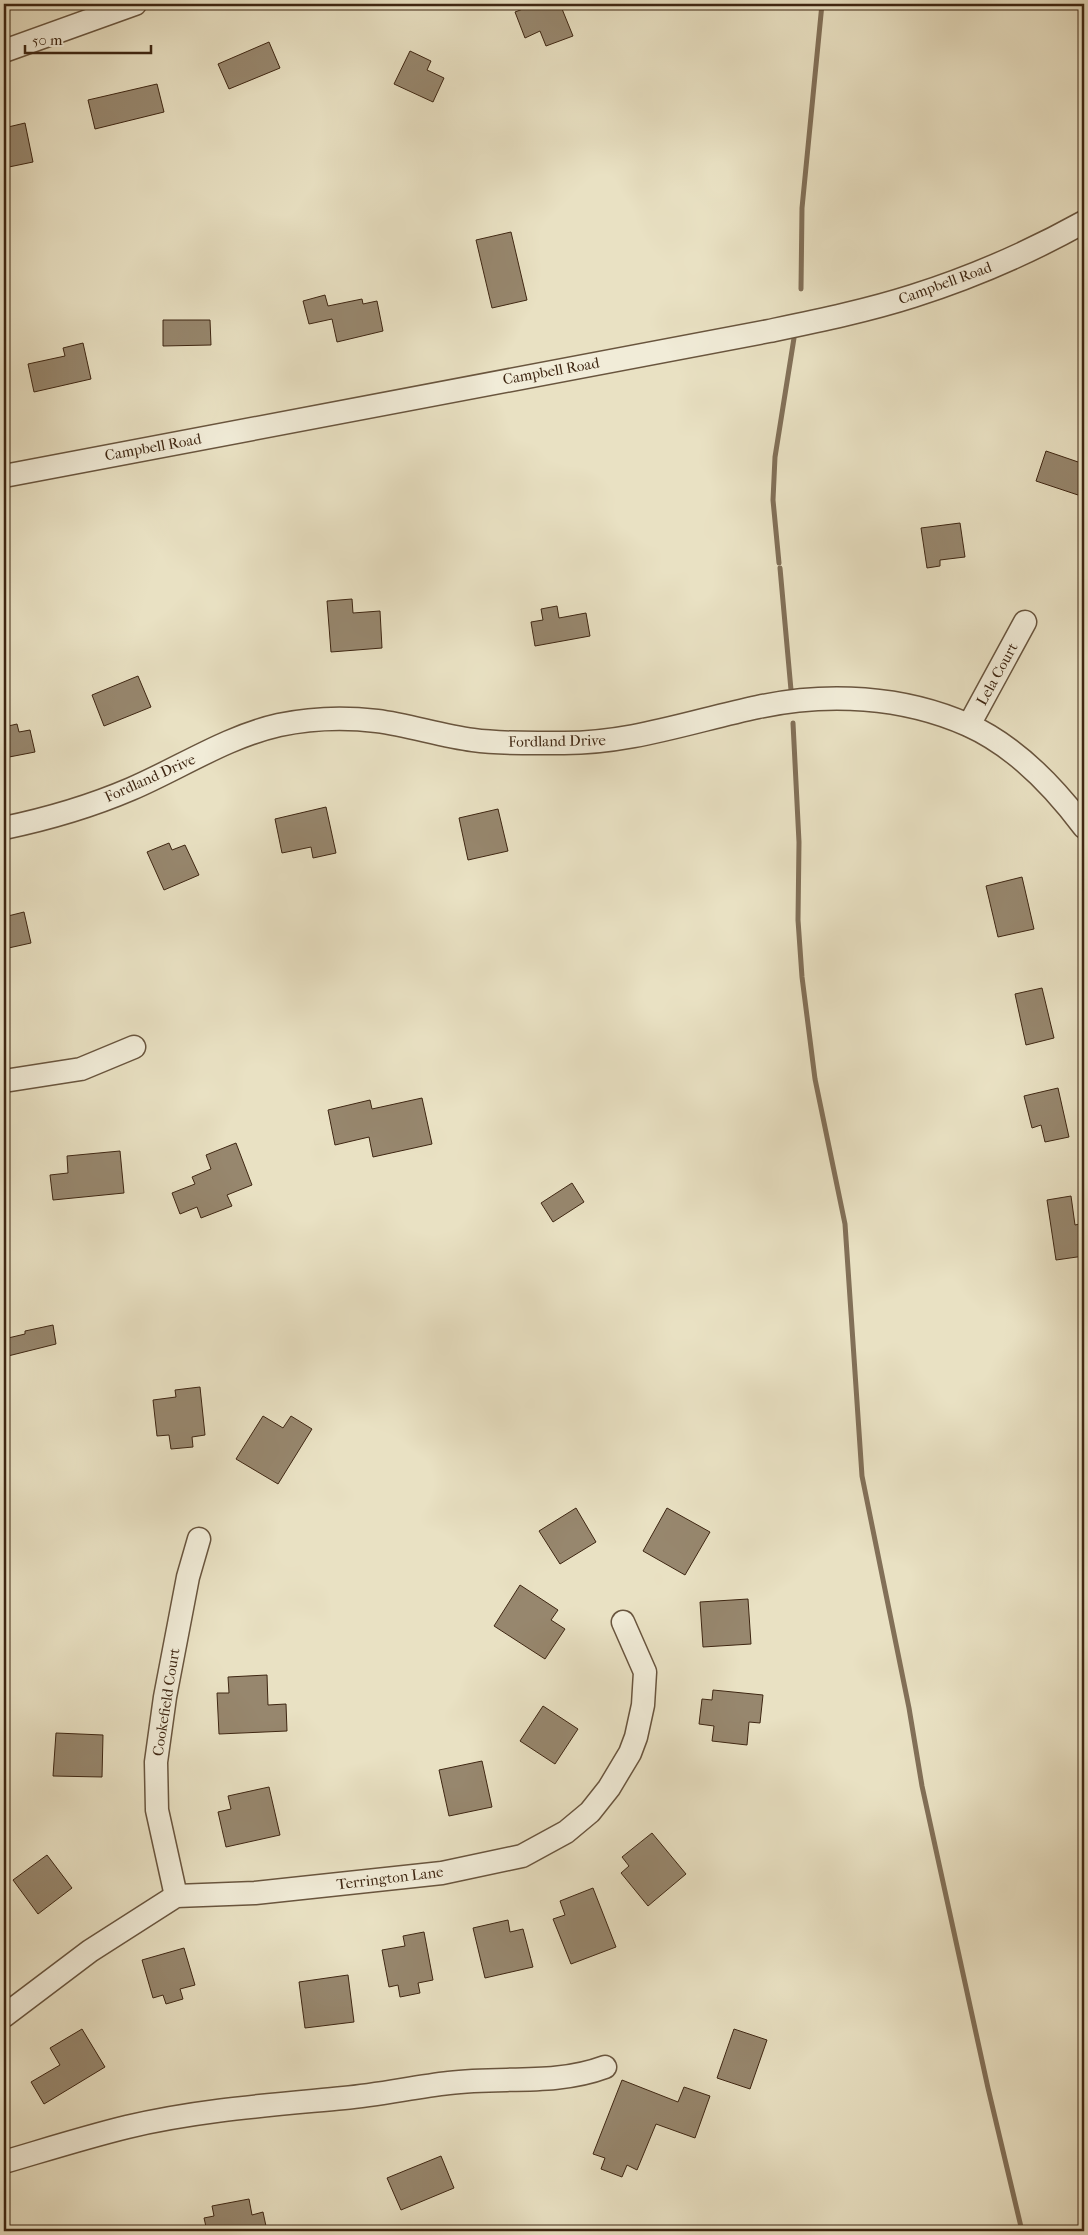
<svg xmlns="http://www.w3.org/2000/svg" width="1088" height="2235" viewBox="0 0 1088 2235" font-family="'IM FELL French Canon',serif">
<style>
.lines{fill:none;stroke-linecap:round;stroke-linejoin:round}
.stream{stroke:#827058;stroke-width:5}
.building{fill:#97876e;stroke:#3e2612}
.minor-casing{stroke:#69553e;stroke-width:25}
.minor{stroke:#f1ecd8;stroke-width:22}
.labels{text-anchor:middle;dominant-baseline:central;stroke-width:4.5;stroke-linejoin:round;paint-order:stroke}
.street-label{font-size:15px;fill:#3e2612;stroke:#f1ecd8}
</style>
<rect width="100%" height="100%" fill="#e9e1c3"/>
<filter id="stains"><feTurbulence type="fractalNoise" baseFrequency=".004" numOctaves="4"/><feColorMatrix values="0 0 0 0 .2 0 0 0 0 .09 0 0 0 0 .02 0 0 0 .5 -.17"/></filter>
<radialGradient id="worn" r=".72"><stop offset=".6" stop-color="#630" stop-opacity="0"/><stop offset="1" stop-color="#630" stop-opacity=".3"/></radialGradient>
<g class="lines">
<g class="stream">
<path d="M801,289L802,208L822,4"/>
<path d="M779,563L773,500L775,457L794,338"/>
<path d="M780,568L791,690"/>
<path d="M793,723L799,842L798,920L802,977L815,1079L845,1224L862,1476L909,1708L922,1786L988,2088L1022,2231"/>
</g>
</g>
<g class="building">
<path d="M536,4H560L573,36L546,46L540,31L525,38L515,12Z"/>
<path d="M269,42L280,68L229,89L218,64Z"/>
<path d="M410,51L431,61L427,70L444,78L433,102L394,84Z"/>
<path d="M157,84L164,112L95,129L88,100Z"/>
<path d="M25,123L33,162L4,168V128Z"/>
<path d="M511,232L527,300L492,308L476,240Z"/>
<path d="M325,295L328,306L362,299L363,304L377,301L383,331L337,342L332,319L309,324L303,301Z"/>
<path d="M163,320H210L211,345L163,346Z"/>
<path d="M83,343L91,379L34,392L28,364L65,356L63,348Z"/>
<path d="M1046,451L1084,464V497L1036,481Z"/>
<path d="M960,523L965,557L940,560V566L927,568L921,528Z"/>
<path d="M352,599L353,613L380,611L382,648L331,652L327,601Z"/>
<path d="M557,606L559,618L586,613L590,636L535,646L531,622L543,620L541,609Z"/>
<path d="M138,676L151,707L104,726L92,695Z"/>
<path d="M17,724L19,732L30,730L35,752L4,758V727Z"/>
<path d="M326,807L336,853L313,858L311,847L282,853L275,819Z"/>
<path d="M498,809L508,851L468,860L459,818Z"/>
<path d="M169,843L172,850L185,845L199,875L164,890L147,852Z"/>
<path d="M1022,877L1034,929L998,937L986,886Z"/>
<path d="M24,912L31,943L4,949V917Z"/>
<path d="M1042,988L1054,1038L1026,1045L1015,994Z"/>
<path d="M1058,1088L1069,1137L1045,1142L1041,1125L1032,1128L1024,1096Z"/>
<path d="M422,1098L432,1144L373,1157L369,1137L335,1145L328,1110L370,1100L372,1109Z"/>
<path d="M236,1143L252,1185L227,1195L232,1206L201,1218L197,1207L180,1214L172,1193L195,1184L192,1177L211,1169L206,1155Z"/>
<path d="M120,1151L124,1193L53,1200L50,1175L68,1173L67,1156Z"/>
<path d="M572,1183L584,1202L553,1222L541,1203Z"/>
<path d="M1071,1196L1075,1225L1084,1223V1256L1056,1260L1047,1200Z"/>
<path d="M53,1325L56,1344L4,1357V1339L25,1334V1331Z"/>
<path d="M200,1387L205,1435L192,1437L193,1447L171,1449L169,1435L157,1436L153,1400L176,1397L175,1390Z"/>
<path d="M263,1416L283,1428L291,1416L312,1429L278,1484L236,1459Z"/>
<path d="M576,1508L596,1542L560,1564L539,1531Z"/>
<path d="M667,1508L710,1532L685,1575L643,1551Z"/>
<path d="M520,1585L558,1610L551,1620L565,1629L545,1659L494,1626Z"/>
<path d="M748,1599L751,1644L703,1647L700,1602Z"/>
<path d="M267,1675L268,1705L286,1704L287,1731L219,1734L217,1693H229L228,1677Z"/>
<path d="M713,1690L763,1695L760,1723L749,1722L747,1745L712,1741L714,1726L699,1724L702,1699L712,1700Z"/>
<path d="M543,1706L578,1729L555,1764L520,1741Z"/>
<path d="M56,1733L103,1735L102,1777L53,1776Z"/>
<path d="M482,1761L492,1807L449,1816L439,1770Z"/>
<path d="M269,1787L280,1835L226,1847L218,1812L231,1809L228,1796Z"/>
<path d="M652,1833L686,1874L648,1906L621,1873L629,1866L622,1857Z"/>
<path d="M47,1855L72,1888L38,1914L13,1880Z"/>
<path d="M593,1888L616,1947L571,1964L553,1919L565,1915L560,1901Z"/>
<path d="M508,1920L510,1932L523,1929L533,1967L485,1978L473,1928Z"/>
<path d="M424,1932L433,1980L418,1983L420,1993L400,1997L398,1985L389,1987L382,1950L405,1946L403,1936Z"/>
<path d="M184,1948L195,1985L180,1989L183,1999L166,2004L163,1995L153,1998L142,1960Z"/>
<path d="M348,1975L354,2022L305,2028L299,1982Z"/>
<path d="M82,2029L105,2067L44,2104L31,2082L60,2065L50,2048Z"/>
<path d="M734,2029L767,2040L750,2089L717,2078Z"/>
<path d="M622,2080L678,2102L684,2087L710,2096L695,2138L656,2124L637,2170L627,2165L622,2177L601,2169L605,2158L593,2154Z"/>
<path d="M441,2156L454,2188L401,2210L387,2178Z"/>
<path d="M249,2199L252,2215L263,2212L267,2231H207L204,2218L214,2216L212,2206Z"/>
</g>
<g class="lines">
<defs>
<g id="minor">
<path d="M4,51L135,4"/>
<path d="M4,476L769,331C817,321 866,311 913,296C973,277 1030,252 1084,222"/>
<path d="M969,725L1025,622"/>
<path d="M4,828C47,819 89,807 131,789C180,768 226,737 279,725C312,718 344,717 377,721C409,725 441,736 473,740C501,744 531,743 560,743C629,744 692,721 758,707C827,692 903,696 968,725C1015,746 1054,787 1084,827"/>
<path d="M4,1081L81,1069L134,1047"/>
<path d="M176,1896L157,1810L156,1762L165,1697L188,1577L199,1539"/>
<path d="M4,2016L90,1951L176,1896L255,1893L442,1873L522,1856L566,1832L590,1812L609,1788L630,1753L636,1737L643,1705L645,1672L623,1622"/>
<path d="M4,2162C45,2150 86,2137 127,2127C198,2110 271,2105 344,2098C379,2095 414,2087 449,2083C501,2076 554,2086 605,2067"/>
</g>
</defs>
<use href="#minor" class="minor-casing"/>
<use href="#minor" class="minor"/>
</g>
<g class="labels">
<g class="street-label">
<text transform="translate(945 283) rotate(-20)">Campbell Road</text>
<text transform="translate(551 371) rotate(-10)">Campbell Road</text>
<text transform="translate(153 447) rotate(-10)">Campbell Road</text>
<text transform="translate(997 674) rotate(-61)">Lela Court</text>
<text transform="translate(557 741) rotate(-1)">Fordland Drive</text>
<text transform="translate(150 778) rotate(-24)">Fordland Drive</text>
<text transform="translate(166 1702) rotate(-81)">Cookefield Court</text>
<text transform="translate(390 1878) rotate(-7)">Terrington Lane</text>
</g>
</g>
<rect width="1088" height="2235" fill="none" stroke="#e9e1c3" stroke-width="20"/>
<rect x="5" y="5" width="1078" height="2225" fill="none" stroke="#3e2612" stroke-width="2.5"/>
<rect x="10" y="10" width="1068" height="2215" fill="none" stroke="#3e2612"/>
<path d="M25 45v8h126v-8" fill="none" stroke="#3e2612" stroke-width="2.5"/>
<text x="32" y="45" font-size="15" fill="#3e2612" stroke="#f1ecd8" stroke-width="4" paint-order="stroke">50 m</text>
<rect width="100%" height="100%" filter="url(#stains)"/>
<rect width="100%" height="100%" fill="url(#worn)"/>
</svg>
